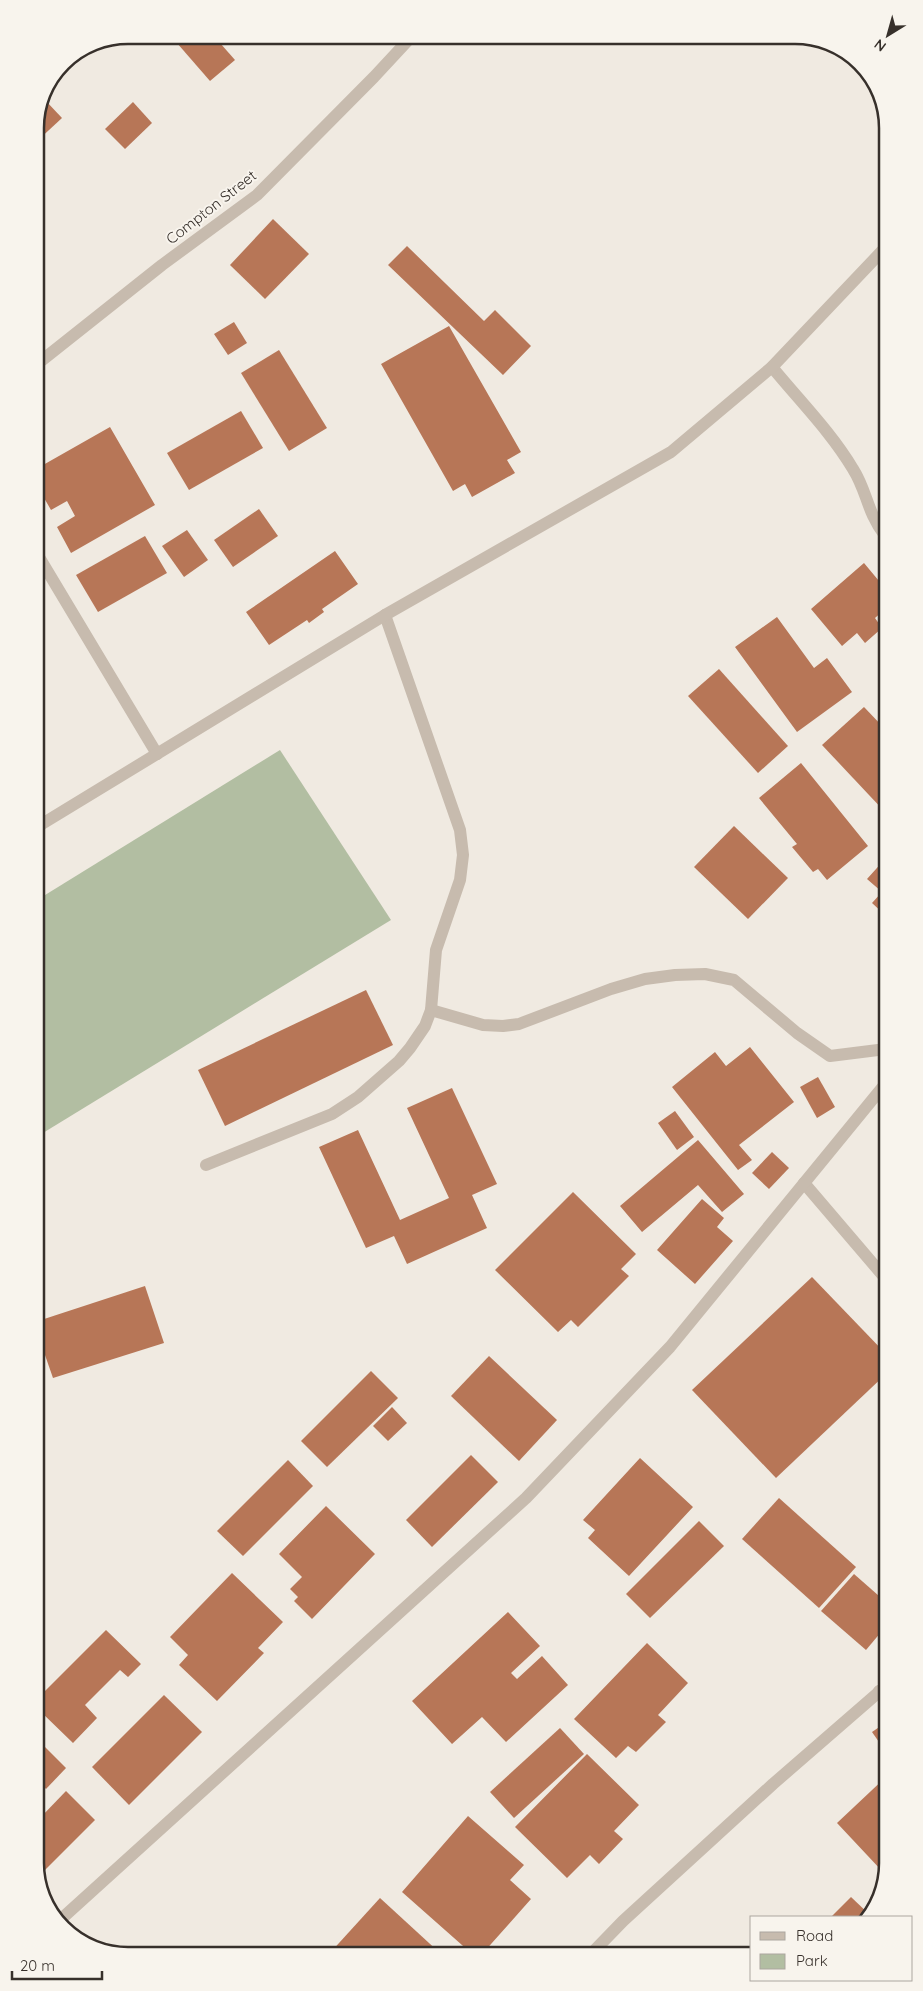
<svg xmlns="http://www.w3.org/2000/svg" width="923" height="1991" viewBox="0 0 923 1991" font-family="Quicksand,sans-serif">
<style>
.green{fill:#b2bea2}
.building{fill:#b77657}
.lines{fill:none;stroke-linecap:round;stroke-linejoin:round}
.service{stroke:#c7bbae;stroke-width:12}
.minor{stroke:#c7bbae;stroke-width:12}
.labels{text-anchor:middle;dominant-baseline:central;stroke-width:4;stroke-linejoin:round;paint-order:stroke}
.street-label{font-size:15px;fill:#37302b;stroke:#f8f4ed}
.rim{fill:none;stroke:#37302b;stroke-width:2.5}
</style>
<rect width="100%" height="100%" fill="#f0eae1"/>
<path class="green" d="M280,750L391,920L38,1136L37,900Z"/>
<g class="building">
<path d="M170,35H213L235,60L210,81Z"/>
<path d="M45,100L62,118L35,143V122Z"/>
<path d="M133,102L152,123L125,149L105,129Z"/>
<path d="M273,219L309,254L265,299L230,265Z"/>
<path d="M407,246L484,321L495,310L531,346L503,375L388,265Z"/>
<path d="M234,322L247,343L228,355L214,334Z"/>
<path d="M449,326L521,452L507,460L515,473L472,497L465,484L453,491L381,364Z"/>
<path d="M279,350L327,428L289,451L241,373Z"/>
<path d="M241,411L263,448L189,490L167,453Z"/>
<path d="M110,427L155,505L71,553L57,527L75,516L67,501L51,510L36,484V469Z"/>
<path d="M259,509L278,536L233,567L214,540Z"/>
<path d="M187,530L208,560L184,577L162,546Z"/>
<path d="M145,536L167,573L98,612L76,575Z"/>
<path d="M335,551L358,584L322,609L324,612L309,623L307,620L269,645L246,612Z"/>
<path d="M864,563L884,587V610L875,618L882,628L865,643L857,633L842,646L811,609Z"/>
<path d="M777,617L814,668L827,658L852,692L797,732L735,647Z"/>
<path d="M719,669L788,746L758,773L688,696Z"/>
<path d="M864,707L885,729V812L822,745Z"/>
<path d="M801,763L868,846L827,880L818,869L813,872L792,847L797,844L759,798Z"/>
<path d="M734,826L788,878L748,919L694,867Z"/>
<path d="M885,859V915L872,903L882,892L867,879Z"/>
<path d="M366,990L393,1045L225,1126L198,1070Z"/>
<path d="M750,1047L794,1102L739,1145L752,1160L738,1170L672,1087L715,1052L726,1066Z"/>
<path d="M818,1077L835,1107L817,1118L800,1087Z"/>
<path d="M452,1088L497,1184L472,1195L487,1228L407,1264L394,1236L366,1248L319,1147L358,1130L400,1220L449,1198L407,1108Z"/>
<path d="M675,1111L694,1137L677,1150L658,1123Z"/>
<path d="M698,1140L744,1194L722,1212L698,1185L642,1232L620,1206Z"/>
<path d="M772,1152L789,1168L769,1189L752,1173Z"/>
<path d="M573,1192L636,1254L621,1269L629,1276L578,1327L571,1320L558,1332L495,1270Z"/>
<path d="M702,1199L724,1218L717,1227L733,1241L695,1284L657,1250Z"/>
<path d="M812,1277L887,1355V1373L776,1478L692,1390Z"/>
<path d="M145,1286L164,1343L53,1378L38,1335V1321Z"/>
<path d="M489,1356L557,1420L519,1461L451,1396Z"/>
<path d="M371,1371L398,1398L327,1467L301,1441Z"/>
<path d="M392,1407L407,1423L388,1441L373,1426Z"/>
<path d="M471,1455L498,1482L432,1547L406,1520Z"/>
<path d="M640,1458L693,1507L629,1576L588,1538L595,1530L583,1520Z"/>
<path d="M288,1460L313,1486L243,1556L217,1531Z"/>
<path d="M779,1498L856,1567L819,1608L742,1539Z"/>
<path d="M326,1506L375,1554L312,1619L294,1601L298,1597L290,1589L302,1577L279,1554Z"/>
<path d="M699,1521L724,1546L650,1618L626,1594Z"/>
<path d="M232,1573L283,1622L258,1648L264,1653L217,1701L179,1665L188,1655L170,1637Z"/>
<path d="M854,1574L887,1603V1625L866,1650L821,1611Z"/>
<path d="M508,1612L540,1646L511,1673L517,1679L542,1656L568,1685L506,1742L482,1717L452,1744L412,1701Z"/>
<path d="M106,1630L141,1664L128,1677L120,1670L85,1705L97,1718L73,1743L39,1710V1697Z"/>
<path d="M647,1643L688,1683L658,1715L666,1722L636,1752L628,1746L616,1758L574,1719Z"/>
<path d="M164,1695L202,1732L129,1805L92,1767Z"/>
<path d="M888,1721V1755L872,1732Z"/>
<path d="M560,1728L584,1754L514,1818L490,1792Z"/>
<path d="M40,1742L66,1768L46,1789L40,1783Z"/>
<path d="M587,1754L639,1805L614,1831L623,1839L599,1864L590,1855L567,1878L515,1827Z"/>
<path d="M888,1775V1864L882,1871L837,1823Z"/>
<path d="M66,1791L95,1820L40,1875V1818Z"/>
<path d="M468,1816L524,1865L510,1880L531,1899L483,1953H471L402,1892Z"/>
<path d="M851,1897L871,1916L831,1917Z"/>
<path d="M380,1898L441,1954H329Z"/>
</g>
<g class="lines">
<g class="service">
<path d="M431,1010L483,1025L503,1026L519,1024L611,989L645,979L675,975L705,974L734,980L797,1033L830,1056L886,1049"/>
<path d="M206,1165L332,1114L358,1097L399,1061L410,1048L425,1026L431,1010L436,950L460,880L463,855L460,830L385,615"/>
</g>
<g class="minor">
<path d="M36,365L162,265L257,195L374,77L413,35"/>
<path d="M772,367C799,400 831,432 853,469C867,491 867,512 884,534"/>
<path d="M36,552L157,754"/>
<path d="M37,827L385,615L671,452L772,367L883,250"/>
<path d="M804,1183L886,1279"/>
<path d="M879,1691L888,1703"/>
<path d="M59,1921L526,1498L670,1347L886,1083"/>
<path d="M592,1953L623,1921L773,1784L887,1685"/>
</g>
</g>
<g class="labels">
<g class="street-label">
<text transform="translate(211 207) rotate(-38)">Compton Street</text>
</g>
</g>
<path d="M0 0H923V1991H0ZM128 44H795A84 84 0 0 1 879 128V1863A84 84 0 0 1 795 1947H128A84 84 0 0 1 44 1863V128A84 84 0 0 1 128 44Z" fill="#f8f4ed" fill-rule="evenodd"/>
<path class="rim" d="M128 44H795A84 84 0 0 1 879 128V1863A84 84 0 0 1 795 1947H128A84 84 0 0 1 44 1863V128A84 84 0 0 1 128 44Z"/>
<rect x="750" y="1916" width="162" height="65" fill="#f8f4ed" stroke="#aba69f"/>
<rect x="760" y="1932" width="25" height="8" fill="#c7bbae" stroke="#aba69f"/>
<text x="796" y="1941" font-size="15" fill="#37302b">Road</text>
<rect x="760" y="1954" width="25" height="15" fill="#b2bea2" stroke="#aba69f"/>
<text x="796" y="1966" font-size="15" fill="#37302b">Park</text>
<g transform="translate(888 35) rotate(217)" stroke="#f8f4ed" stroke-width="4" paint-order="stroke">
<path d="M0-4L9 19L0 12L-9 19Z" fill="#37302b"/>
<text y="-8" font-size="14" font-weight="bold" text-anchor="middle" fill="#37302b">N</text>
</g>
<path d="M12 1971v8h90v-8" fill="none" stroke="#37302b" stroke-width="2.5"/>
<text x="20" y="1971" font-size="15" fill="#37302b" stroke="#f8f4ed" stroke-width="4" paint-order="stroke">20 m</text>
</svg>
